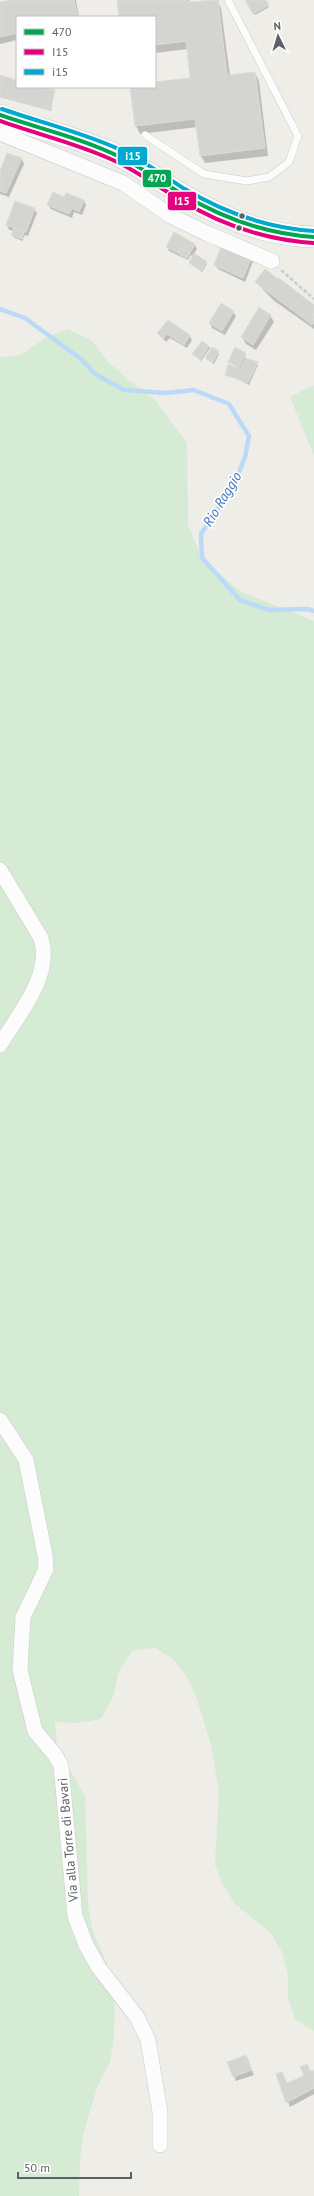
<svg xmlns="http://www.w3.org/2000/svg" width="314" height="2196" viewBox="0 0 314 2196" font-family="'PT Sans',sans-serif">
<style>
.green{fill:#d5ebd4}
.shadow{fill:#0003;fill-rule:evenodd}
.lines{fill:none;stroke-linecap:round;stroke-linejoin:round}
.stream{stroke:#bcdaf8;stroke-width:4.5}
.building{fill:#d4d4d1;stroke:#dddcd8}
.lane-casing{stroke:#cbcbca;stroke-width:8}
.street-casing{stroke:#cbcbca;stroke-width:16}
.secondary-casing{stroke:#c9cac9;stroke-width:22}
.path{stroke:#cacecb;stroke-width:2.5;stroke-dasharray:4 2;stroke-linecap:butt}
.lane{stroke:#fcfcfc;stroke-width:7}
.street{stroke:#fcfcfc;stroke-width:15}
.secondary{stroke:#fcfcfc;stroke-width:21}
.bus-1-casing{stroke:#fff;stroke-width:7}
.bus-2-casing{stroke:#fff;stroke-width:7}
.bus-3-casing{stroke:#fff;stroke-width:7}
.bus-1{stroke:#00a651;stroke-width:4}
.bus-2{stroke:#e5007d;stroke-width:4}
.bus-3{stroke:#00a9ce;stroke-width:4}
.bus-dot{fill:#5d6167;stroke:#fff;stroke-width:1.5}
.labels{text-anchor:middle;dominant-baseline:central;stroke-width:3.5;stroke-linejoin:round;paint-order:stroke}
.street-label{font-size:13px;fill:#5d6167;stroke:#fff}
.water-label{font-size:14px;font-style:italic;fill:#4075c0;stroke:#fff}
.line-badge{stroke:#fff;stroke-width:1.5}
.badge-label{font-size:11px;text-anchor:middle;font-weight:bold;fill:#fff}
</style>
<rect width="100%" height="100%" fill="#eeede8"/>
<g class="green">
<path d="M68,329L92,341L109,363L131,382L153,398L187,443L188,525L200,553L220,574L241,592L314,621V2031L295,2019L288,1998V1975L282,1952L270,1932L235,1904L223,1885L215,1865L219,1792L211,1745L197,1699L188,1679L174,1660L156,1648L133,1650L119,1671L113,1697L101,1719L78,1723L55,1722L57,1748L85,1796L88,1905L93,1932L115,1982L114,2037L110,2062L98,2085L83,2134L80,2160L79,2196H0V357L21,355L43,339Z"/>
<path d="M312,386H314V456L290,397Z"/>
</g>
<g class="shadow">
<path d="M16,0H76L79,17H17V40L0,44V3Z"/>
<path d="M118,0H189L190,3L217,0L221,8L230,76L255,73L259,81L268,156L205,163L201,156L197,127L140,134L136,126L131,87H155V83L191,79L188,49L155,53V17H120Z"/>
<path d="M246,0H265L269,7L255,15Z"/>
<path d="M0,77L17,81V87H39L54,91L51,111L0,97Z"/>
<path d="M8,154L22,159L24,164L9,197L0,194V177Z"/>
<path d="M65,198L84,201L86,205L82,215L74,212L72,218L51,209L48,205Z"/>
<path d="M34,209L37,213L28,236L25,235L22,241L13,237L14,231L9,230L7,225Z"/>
<path d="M174,233L195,245L197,249L194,254L207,264L202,272L190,263L193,257L191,255L188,260L169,251L167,247Z"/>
<path d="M254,259L245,282L218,269L215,265Z"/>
<path d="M277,279L314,306V329L273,300L256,282Z"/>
<path d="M233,312L236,316L225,335L212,328L210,323Z"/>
<path d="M270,315L274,322L256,350L246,344L242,337Z"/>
<path d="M158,333L189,335L192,340L187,348L170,338L166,342Z"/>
<path d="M209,346L210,348L201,361L195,356L194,354Z"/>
<path d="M218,352L219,354L214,364L208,360L207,358Z"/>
<path d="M246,354L245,359L258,365L249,385L227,374L239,368L229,362ZM243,364H244L242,371L240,370Z"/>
<path d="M246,2057L254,2075L236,2081L229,2063Z"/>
<path d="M310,2072L314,2074V2094L290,2107L278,2075L287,2084Z"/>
</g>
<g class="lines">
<path class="stream" d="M0,309L25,318L81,359L95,374L124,390L166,393L194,390L229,404L249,436L245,457L234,485L201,534L202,558L240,600L269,610L308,609L314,611"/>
</g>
<g class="building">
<path d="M11,0H74L78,17H17V33L0,37V2Z"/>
<path d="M117,0H187V2L218,0L227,75L255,72L265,148L200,156L195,119L135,126L130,87H155V82L190,78L186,41L155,45V17H119Z"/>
<path d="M245,0H266L269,5L253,14Z"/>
<path d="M0,75L17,80V87H43L55,90L50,110L0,96Z"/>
<path d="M7,153L22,158L6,193L0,191V171Z"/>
<path d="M53,192L64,197L66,193L84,200L79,212L72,208L69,214L47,205Z"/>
<path d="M15,201L35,208L26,232L6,225Z"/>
<path d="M14,228L24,232L22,239L11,235Z"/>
<path d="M174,232L195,244L190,253L181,248L178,253L166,247Z"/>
<path d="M223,242L253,254L243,278L214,265Z"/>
<path d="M181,248L190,253L187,259L178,253Z"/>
<path d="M194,253L207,262L201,271L189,263Z"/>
<path d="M265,269L278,279L268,292L255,282Z"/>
<path d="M279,278L314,305V313L307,321L268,292Z"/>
<path d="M221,303L234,311L222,331L209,323Z"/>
<path d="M259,307L271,315L253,345L241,337Z"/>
<path d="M314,313V323L311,325L307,321Z"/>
<path d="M168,320L190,335L184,345L167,334L163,339L157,333Z"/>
<path d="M202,341L209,346L200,360L192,354Z"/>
<path d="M212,347L219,351L213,362L205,358Z"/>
<path d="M235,347L246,353L240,367L228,362Z"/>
<path d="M246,358L258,362L248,383L225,375L228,364L241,369Z"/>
<path d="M246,2055L252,2070L233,2077L227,2062Z"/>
<path d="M307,2064L310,2071L313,2070L314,2073V2088L286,2103L276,2074L282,2072L287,2083L304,2076L300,2067Z"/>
</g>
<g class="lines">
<defs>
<path id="lane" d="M145,135L204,174L247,181L269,177L289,162L298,136L228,0"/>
<g id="street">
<path d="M0,133L123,183L171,216L206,233L272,261"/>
<path d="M0,870L41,938C53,975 18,1015 0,1045"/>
<path d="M0,1420L26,1460L45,1555L46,1569L23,1617L20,1670L35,1731L55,1755L61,1765L75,1916L86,1945L99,1968L137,2017L148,2040L160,2112V2145"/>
</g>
<path id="secondary" d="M0,115C36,128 74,137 110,152C135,162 157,179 180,193C221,218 266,236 314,237"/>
</defs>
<use href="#lane" class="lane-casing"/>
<use href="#street" class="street-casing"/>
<use href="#secondary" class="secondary-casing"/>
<path class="path" d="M281,270L314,299"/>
<use href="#lane" class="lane"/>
<use href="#street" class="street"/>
<use href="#secondary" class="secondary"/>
<defs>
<path id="bus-1" d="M0,115C40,129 82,138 120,157C141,167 160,181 180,193C222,218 265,234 314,237"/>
<path id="bus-2" d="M0,121C39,135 80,144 117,162C138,172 157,186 177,198C219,224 264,240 314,243"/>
<path id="bus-3" d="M2,109C42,123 85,133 123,151C144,161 163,175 183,188C223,212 266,228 314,231"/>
</defs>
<use href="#bus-1" class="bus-1-casing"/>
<use href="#bus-2" class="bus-2-casing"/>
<use href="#bus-3" class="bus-3-casing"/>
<use href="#bus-1" class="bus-1"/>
<use href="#bus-2" class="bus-2"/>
<use href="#bus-3" class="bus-3"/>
</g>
<g class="bus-dot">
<circle cx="242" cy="216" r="3.5"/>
<circle cx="239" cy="228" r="3.5"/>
</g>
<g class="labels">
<g class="street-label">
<text transform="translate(68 1840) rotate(-95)">Via alla Torre di Bavari</text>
</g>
<g class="water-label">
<text transform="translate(222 499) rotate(-59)">Rio Raggio</text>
</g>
</g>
<g class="line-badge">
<rect x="117" y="146" width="31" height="20" rx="4" fill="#00a9ce"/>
<rect x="142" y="169" width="30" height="19" rx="4" fill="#00a651"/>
<rect x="167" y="191" width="30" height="20" rx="4" fill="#e5007d"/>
</g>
<g class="badge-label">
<text x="133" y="160">i15</text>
<text x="157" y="182">470</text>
<text x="182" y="205">I15</text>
</g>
<rect x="16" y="16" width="140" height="72" fill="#ffffff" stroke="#bec0c2"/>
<rect x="24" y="29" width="20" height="6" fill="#00a651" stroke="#bec0c2"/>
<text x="52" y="36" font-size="12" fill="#5d6167">470</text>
<rect x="24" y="49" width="20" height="6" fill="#e5007d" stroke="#bec0c2"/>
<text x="52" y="56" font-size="12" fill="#5d6167">I15</text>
<rect x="24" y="69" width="20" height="6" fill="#00a9ce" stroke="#bec0c2"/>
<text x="52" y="76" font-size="12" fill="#5d6167">i15</text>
<g transform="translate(278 36) rotate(355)" stroke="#ffffff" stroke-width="3" paint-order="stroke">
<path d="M0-3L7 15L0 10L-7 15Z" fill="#5d6167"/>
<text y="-6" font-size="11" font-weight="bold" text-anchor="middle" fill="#5d6167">N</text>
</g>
<path d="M18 2172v6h113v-6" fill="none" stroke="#5d6167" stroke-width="2"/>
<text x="24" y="2172" font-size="12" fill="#5d6167" stroke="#ffffff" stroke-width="3" paint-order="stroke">50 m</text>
</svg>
